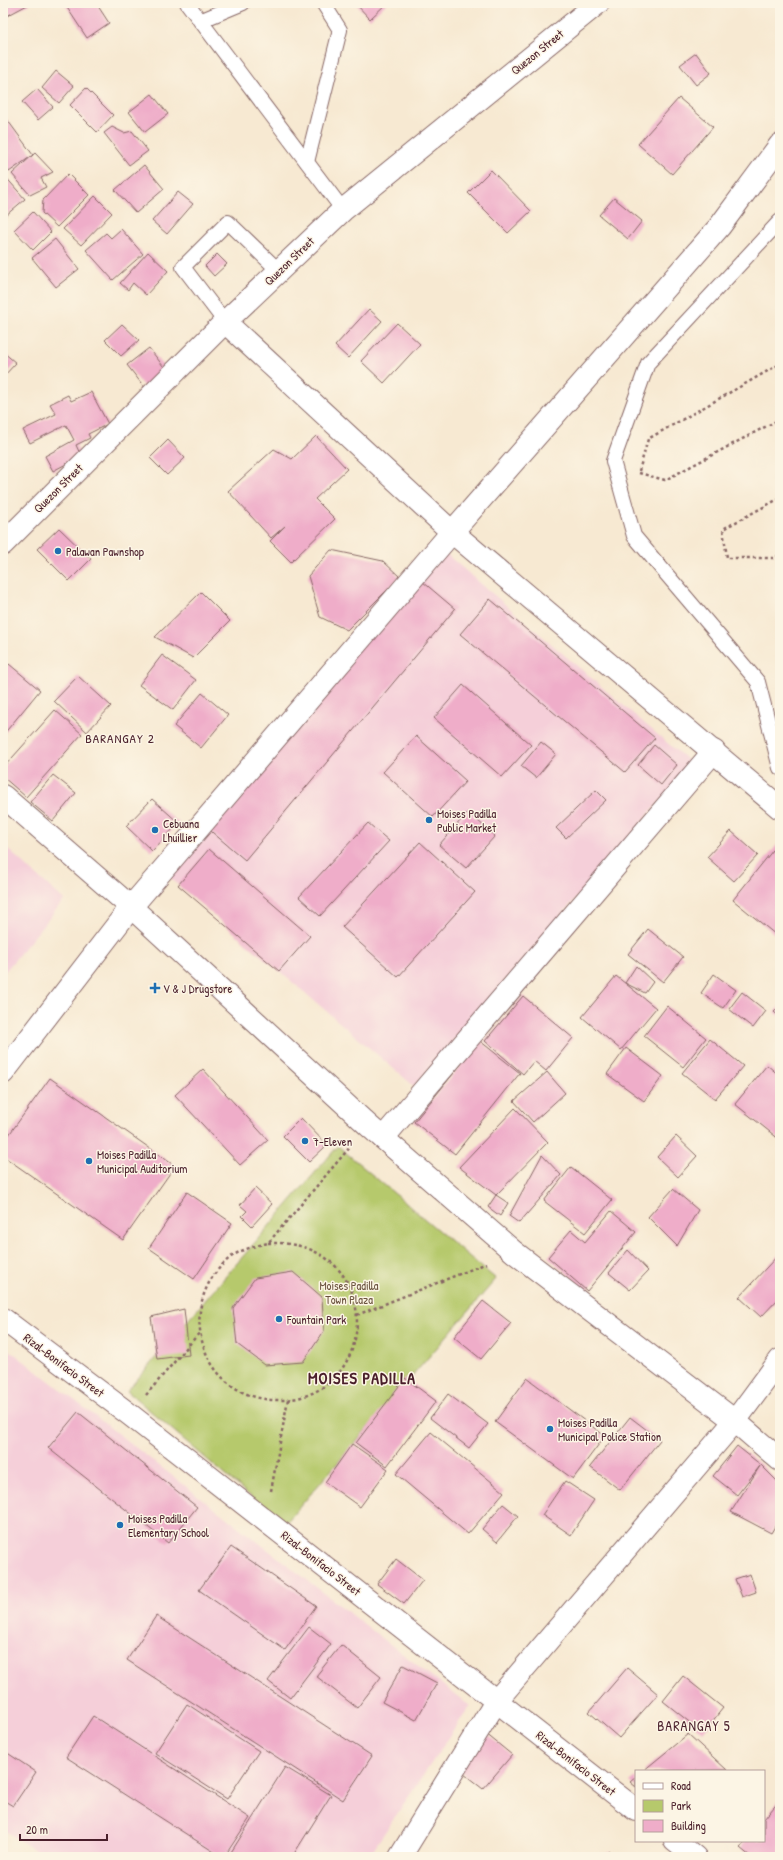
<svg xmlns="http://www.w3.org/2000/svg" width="783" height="1860" viewBox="0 0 783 1860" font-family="'Patrick Hand',sans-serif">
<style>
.built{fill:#f5cfd9}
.green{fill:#b6c96c;stroke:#80744c}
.building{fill:#efadc9}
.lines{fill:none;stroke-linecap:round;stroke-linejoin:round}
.lane-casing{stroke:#876665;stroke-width:16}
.street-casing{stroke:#876665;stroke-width:24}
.secondary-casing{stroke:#876665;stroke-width:24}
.path{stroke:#876665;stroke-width:2.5;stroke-dasharray:3 3;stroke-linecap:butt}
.lane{stroke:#fff;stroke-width:14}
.street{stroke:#fff;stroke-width:22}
.secondary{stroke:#fff;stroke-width:22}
.poi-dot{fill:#1f6fb2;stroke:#fcf5e5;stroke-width:1.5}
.labels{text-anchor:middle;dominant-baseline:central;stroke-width:3;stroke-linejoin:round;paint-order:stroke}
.street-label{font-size:12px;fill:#4a1f2b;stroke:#fcf5e5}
.poi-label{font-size:12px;fill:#4a1f2b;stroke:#fcf5e5;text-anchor:start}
.park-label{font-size:12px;fill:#6a523e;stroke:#fcf5e5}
.neighbourhood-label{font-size:13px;letter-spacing:1px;fill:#4a1f2b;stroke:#fcf5e5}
.quarter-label{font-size:14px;letter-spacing:1px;fill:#4a1f2b;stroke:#fcf5e5}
.district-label{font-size:16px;font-weight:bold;letter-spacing:1px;fill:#4a1f2b;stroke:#fcf5e5}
</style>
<rect width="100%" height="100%" fill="#fcf5e5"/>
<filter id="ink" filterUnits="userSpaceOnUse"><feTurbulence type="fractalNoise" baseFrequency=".025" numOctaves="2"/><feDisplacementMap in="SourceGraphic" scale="8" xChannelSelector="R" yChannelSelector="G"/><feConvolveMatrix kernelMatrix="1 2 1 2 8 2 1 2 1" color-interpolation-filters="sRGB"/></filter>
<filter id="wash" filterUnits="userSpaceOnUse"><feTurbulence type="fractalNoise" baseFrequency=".012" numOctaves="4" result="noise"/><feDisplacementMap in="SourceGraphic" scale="16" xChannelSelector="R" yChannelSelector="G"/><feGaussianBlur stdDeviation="0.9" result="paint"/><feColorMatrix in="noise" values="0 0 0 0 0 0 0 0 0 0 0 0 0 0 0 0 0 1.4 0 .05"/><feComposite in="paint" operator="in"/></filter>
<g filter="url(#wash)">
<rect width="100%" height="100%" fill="#f7e9d2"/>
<g class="built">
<path d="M445,553L692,764L414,1086L167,875Z"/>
<path d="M3,845L64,900L3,974Z"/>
<path d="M3,1345L470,1706L368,1857H45L3,1829Z"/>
</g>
<path class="green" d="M338,1146L496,1279L284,1525L127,1391Z"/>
<g id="blocks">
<g class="building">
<path d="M3,3H31L3,18Z"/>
<path d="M64,3H96L109,23L87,38Z"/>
<path d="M355,3H387L370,19Z"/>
<path d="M696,53L711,73L696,85L680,65Z"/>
<path d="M56,71L74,86L59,103L42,88Z"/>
<path d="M86,88L113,115L97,132L70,105Z"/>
<path d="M37,89L53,107L38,120L22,102Z"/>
<path d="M152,94L168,114L145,132L129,112Z"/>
<path d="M679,98L713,127L672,174L638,144Z"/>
<path d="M3,114L33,155L9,172L3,164Z"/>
<path d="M112,127L124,133L132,131L148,151L129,165L104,133Z"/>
<path d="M35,153L53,172L41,178L46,187L30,195L12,174Z"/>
<path d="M144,165L164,189L136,213L115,190Z"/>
<path d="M491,170L531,211L508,233L468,193Z"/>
<path d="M3,174L25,199L5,216L3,213Z"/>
<path d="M68,174L89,195L57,227L42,213L43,200Z"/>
<path d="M178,192L193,204L167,234L152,221Z"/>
<path d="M95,196L112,213L81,245L63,229Z"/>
<path d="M614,198L642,221L628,239L599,215Z"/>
<path d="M33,212L51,232L33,250L14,230Z"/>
<path d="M121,229L143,254L113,280L86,250L106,233L111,238Z"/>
<path d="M55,239L79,269L56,287L32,258Z"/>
<path d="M148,252L168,271L146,295L133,283L128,290L120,283Z"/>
<path d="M217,254L227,264L214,276L205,266Z"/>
<path d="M369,309L382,321L348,358L335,346Z"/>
<path d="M397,323L420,344L384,383L361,361Z"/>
<path d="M122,324L139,340L121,356L105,340Z"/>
<path d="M149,348L167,371L145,388L127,365Z"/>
<path d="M3,352L16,363L3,377Z"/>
<path d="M91,392L108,424L88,434L90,438L76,445L81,456L53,471L45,456L74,440L66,425L30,443L23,430L56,414L50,404L68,395L71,401Z"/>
<path d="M316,436L347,469L315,499L335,519L291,562L270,541L285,526L271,538L228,491L274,449L292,459Z"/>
<path d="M168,440L185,458L167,475L150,458Z"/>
<path d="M59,528L91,559L69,581L37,549Z"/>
<path d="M331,550L383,561L400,577L347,630L320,617L308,576Z"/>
<path d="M416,576L455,609L245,860L206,827Z"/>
<path d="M201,592L230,621L193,658L155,637Z"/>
<path d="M490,599L655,738L625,772L460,634Z"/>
<path d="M162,655L196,680L173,710L139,685Z"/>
<path d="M9,664L40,690L3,735V671Z"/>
<path d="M78,676L111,706L87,732L54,701Z"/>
<path d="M463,685L531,745L502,777L434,718Z"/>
<path d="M202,693L228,715L201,748L174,726Z"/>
<path d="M55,710L82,734L26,797L3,777V768Z"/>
<path d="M416,736L466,781L433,817L383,772Z"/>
<path d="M541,742L556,754L536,778L521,766Z"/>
<path d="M654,745L677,765L661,785L638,765Z"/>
<path d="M53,775L76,793L53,821L30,802Z"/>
<path d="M596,790L606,800L566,838L556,828Z"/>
<path d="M152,799L179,823L152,851L126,826Z"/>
<path d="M468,812L495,836L466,868L439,845Z"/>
<path d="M368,823L389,841L320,916L299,897Z"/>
<path d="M731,831L758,855L734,881L707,857Z"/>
<path d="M420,842L475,892L398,977L342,927Z"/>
<path d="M777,845L780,848V929L776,935L733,900Z"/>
<path d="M209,849L310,936L279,971L178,885Z"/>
<path d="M648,929L683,957L663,982L628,954Z"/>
<path d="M636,966L653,982L645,993L625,983Z"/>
<path d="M714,974L736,990L723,1008L701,993Z"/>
<path d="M616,976L656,1008L621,1050L582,1017Z"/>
<path d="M742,992L766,1011L753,1028L729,1009Z"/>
<path d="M523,996L573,1038L546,1071L534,1061L523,1074L485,1041Z"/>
<path d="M667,1006L706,1038L683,1067L644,1036Z"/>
<path d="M780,1006V1017L774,1012Z"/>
<path d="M710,1039L743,1066L715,1099L682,1073Z"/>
<path d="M480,1041L520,1073L455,1154L414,1122Z"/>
<path d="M626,1048L663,1076L644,1101L607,1074Z"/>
<path d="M767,1065L780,1076V1140L735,1104Z"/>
<path d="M203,1069L268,1140L240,1165L175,1095Z"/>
<path d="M547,1072L565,1093L533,1122L514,1101Z"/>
<path d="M50,1078L175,1166L123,1240L3,1156V1143Z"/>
<path d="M515,1108L548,1142L496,1195L459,1167Z"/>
<path d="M301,1118L327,1145L309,1162L283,1136Z"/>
<path d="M676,1136L697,1156L678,1177L657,1157Z"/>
<path d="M542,1155L561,1175L519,1223L509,1216Z"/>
<path d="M571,1167L612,1200L585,1233L544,1201Z"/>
<path d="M255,1188L272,1204L252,1226L242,1216L247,1211L240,1205Z"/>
<path d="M673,1189L698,1210L677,1246L648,1217Z"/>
<path d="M187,1192L232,1223L194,1279L149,1248Z"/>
<path d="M496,1195L508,1203L500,1216L488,1207Z"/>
<path d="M611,1211L636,1232L587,1291L548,1257L571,1230L585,1242Z"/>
<path d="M628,1250L648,1271L630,1290L609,1273Z"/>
<path d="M780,1253V1297L761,1317L739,1297Z"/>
<path d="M293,1272L322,1297L324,1331L303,1362L265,1365L237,1344L233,1308L255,1278Z"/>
<path d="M483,1301L511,1323L481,1359L454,1337Z"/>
<path d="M184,1309L189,1355L157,1359L151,1317Z"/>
<path d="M405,1378L436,1401L387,1466L356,1443Z"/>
<path d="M527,1378L605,1436L573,1479L495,1422Z"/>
<path d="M448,1394L488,1424L469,1448L430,1418Z"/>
<path d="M78,1412L197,1507L168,1543L48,1448Z"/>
<path d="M630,1417L660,1440L620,1490L590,1467Z"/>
<path d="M431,1432L504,1492L468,1534L396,1474Z"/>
<path d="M352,1444L388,1469L360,1507L325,1482Z"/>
<path d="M737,1446L761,1465L780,1484V1518L771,1533L731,1512L760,1466L737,1495L713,1476Z"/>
<path d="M565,1481L594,1500L571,1535L542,1515Z"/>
<path d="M503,1504L518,1516L497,1542L482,1529Z"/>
<path d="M231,1547L316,1606L285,1650L199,1590Z"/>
<path d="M396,1559L423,1580L404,1604L377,1584Z"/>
<path d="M750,1574L756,1592L742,1597L735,1579Z"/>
<path d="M156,1616L372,1756L343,1800L127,1660Z"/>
<path d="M309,1627L331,1644L290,1698L268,1681Z"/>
<path d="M341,1645L381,1677L357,1708L316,1676Z"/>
<path d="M403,1665L437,1683L416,1720L382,1702Z"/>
<path d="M627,1668L658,1694L619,1738L589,1712Z"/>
<path d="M683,1676L723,1708L703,1733L663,1701Z"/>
<path d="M187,1704L259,1751L227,1799L155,1753Z"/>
<path d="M93,1716L250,1818L224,1857H222L66,1757Z"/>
<path d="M485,1733L512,1755L483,1789L459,1770Z"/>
<path d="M688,1734L727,1770L643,1771Z"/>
<path d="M3,1750L36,1772L13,1806L3,1800Z"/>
<path d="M285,1767L331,1795L292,1857H228Z"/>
<path d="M636,1777V1787L630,1782Z"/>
<path d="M780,1800V1857H751L740,1848L746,1841H764V1819Z"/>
<path d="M609,1851L616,1857H604Z"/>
</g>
</g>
</g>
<g filter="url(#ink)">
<use href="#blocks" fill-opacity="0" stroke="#876665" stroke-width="1"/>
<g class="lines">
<defs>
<g id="lane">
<path d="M187,3L343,210"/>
<path d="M200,21L243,3"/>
<path d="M307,162L340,30L323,3"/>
<path d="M780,221L648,363L613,461L634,536L758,682L780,768"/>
<path d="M225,322L183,267L228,222L279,271"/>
</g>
<g id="street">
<path d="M225,322L452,532L780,808"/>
<path d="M3,796L131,907L369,1126L514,1252L735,1421L780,1460"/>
<path d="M3,1073L131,907L452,532L720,226L780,145"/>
<path d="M383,1138L714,751"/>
<path d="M400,1857L497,1700L735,1421L780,1360"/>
</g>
<g id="secondary">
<path d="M3,544L225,322L343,210L598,3"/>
<path d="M3,1319L129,1414L636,1810"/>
<path d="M675,1841L695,1857"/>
</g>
</defs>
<use href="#lane" class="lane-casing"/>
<use href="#street" class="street-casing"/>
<use href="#secondary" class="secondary-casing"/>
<g class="path">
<path d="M639,471L648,439L780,364"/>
<path d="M639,473L665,480L780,419"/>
<path d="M780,498L723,529L727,558H774L780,555"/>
<path d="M268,1243C385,1238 383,1394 283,1400C203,1404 170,1305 231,1257C242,1249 255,1246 268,1243L351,1146"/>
<path d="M357,1315L487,1263"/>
<path d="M146,1395L200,1332"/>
<path d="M271,1491L288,1399"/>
</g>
<use href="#lane" class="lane"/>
<use href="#street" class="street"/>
<use href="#secondary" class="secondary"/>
</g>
</g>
<g class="poi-dot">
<circle cx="58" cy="551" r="4"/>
<circle cx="429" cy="820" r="4"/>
<circle cx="155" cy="830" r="4"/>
<path d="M153 982h4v4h4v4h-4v4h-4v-4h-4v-4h4z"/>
<circle cx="305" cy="1141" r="4"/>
<circle cx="89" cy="1161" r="4"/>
<circle cx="279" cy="1319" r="4"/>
<circle cx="550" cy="1429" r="4"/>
<circle cx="120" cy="1525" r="4"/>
</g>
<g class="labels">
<g class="street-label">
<text transform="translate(537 52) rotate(-39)">Quezon Street</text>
<text transform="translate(289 261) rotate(-44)">Quezon Street</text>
<text transform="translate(58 488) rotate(-45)">Quezon Street</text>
<text transform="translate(64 1365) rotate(37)">Rizal-Bonifacio Street</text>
<text transform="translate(321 1563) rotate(38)">Rizal-Bonifacio Street</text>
<text transform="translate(576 1763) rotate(38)">Rizal-Bonifacio Street</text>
</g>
<g class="poi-label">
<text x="66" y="551">Palawan Pawnshop</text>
<text x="437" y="813">Moises Padilla<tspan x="437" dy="14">Public Market</tspan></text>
<text x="163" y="823">Cebuana<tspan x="163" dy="14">Lhuillier</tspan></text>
<text x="163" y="988">V &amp; J Drugstore</text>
<text x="313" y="1141">7-Eleven</text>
<text x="97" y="1154">Moises Padilla<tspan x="97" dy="14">Municipal Auditorium</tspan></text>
<text x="287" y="1319">Fountain Park</text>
<text x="558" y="1422">Moises Padilla<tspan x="558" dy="14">Municipal Police Station</tspan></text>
<text x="128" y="1518">Moises Padilla<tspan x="128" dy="14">Elementary School</tspan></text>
</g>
<g class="park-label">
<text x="349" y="1285">Moises Padilla<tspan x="349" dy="14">Town Plaza</tspan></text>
</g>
<g class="neighbourhood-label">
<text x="120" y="738">BARANGAY 2</text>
</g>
<g class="quarter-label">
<text x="694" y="1725">BARANGAY 5</text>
</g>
<g class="district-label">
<text x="362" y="1378">MOISES PADILLA</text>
</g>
</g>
<rect width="783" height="1860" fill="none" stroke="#fcf5e5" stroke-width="16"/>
<rect x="635" y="1770" width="130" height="72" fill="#fcf5e5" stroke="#b59f9b"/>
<rect x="643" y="1783" width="20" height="6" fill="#ffffff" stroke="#b59f9b"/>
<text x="671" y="1790" font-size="12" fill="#4a1f2b">Road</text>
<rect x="643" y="1800" width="20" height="12" fill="#b6c96c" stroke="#b59f9b"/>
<text x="671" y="1810" font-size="12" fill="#4a1f2b">Park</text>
<rect x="643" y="1820" width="20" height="12" fill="#efadc9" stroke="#b59f9b"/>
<text x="671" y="1830" font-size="12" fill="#4a1f2b">Building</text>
<path d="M20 1834v6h87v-6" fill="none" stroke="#4a1f2b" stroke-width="2"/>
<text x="26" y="1834" font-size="12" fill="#4a1f2b" stroke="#fcf5e5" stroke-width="3" paint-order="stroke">20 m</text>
</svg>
